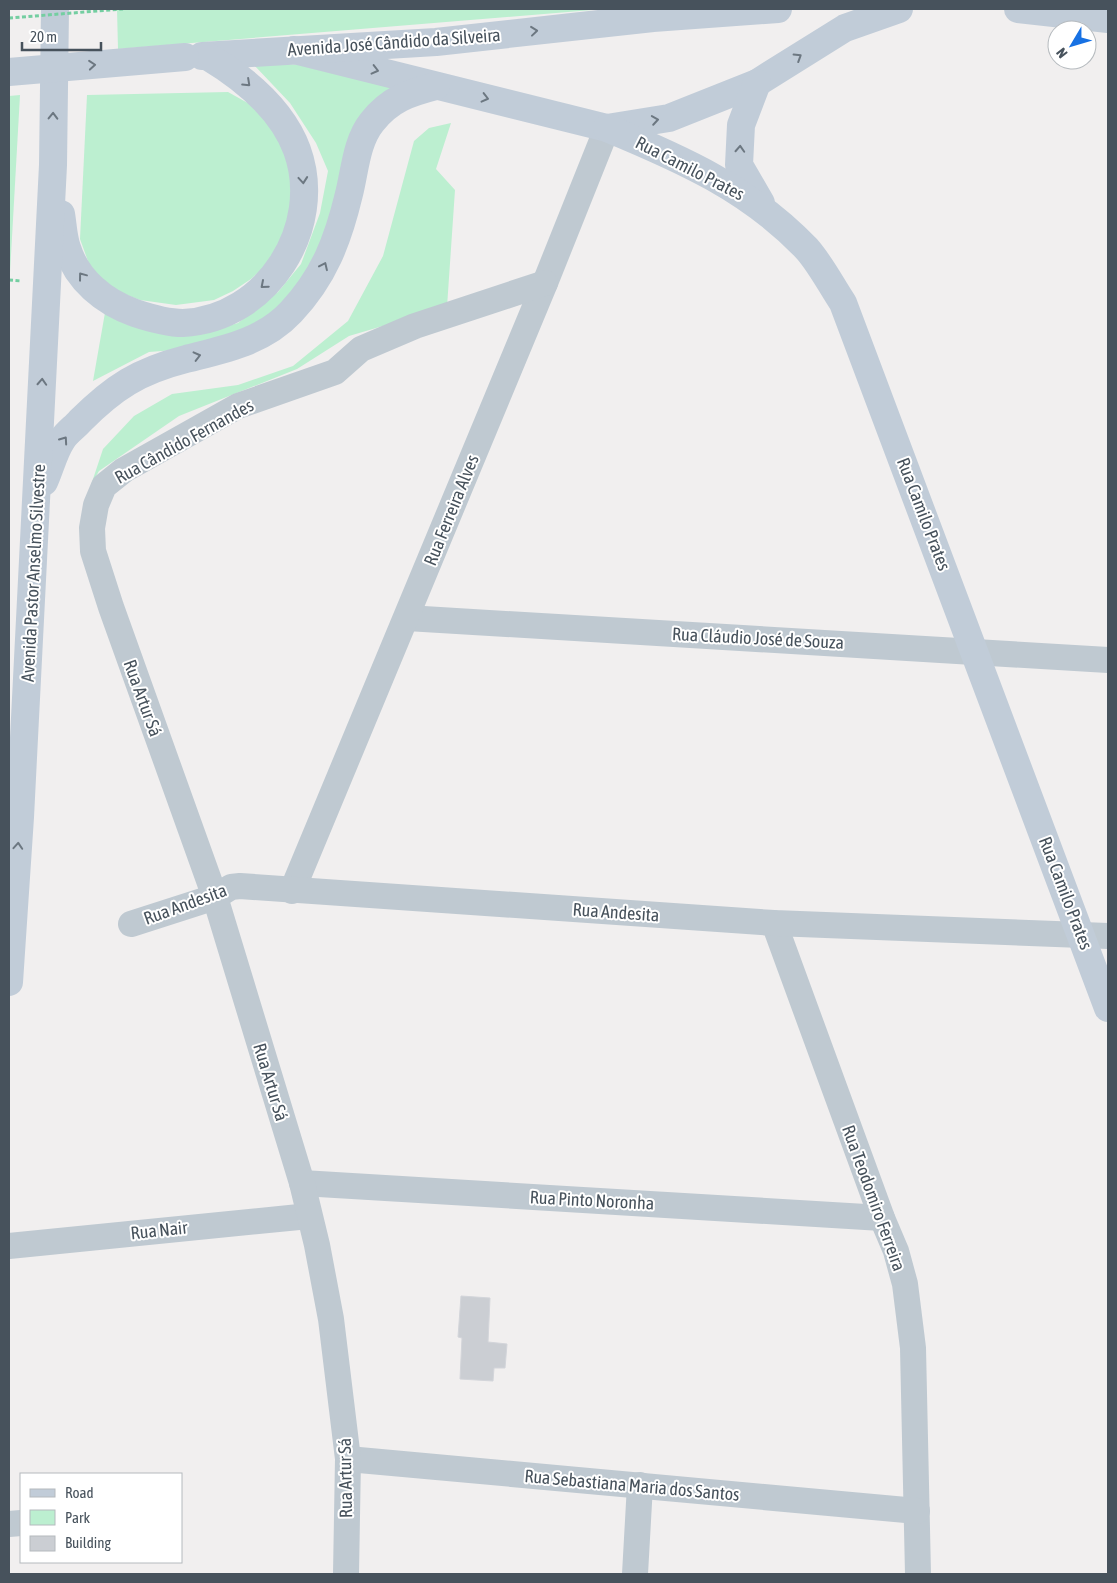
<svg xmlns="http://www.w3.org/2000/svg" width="1117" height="1583" viewBox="0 0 1117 1583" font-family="'Asap Condensed',sans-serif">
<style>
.green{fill:#bcefd0}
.building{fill:#cbced3;stroke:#d3d5da}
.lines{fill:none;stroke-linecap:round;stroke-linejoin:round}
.path{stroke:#74cea1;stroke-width:3;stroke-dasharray:4 2.5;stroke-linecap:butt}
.street{stroke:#bfc9d1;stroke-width:26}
.secondary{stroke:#c1ccd8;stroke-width:28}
.path-bridge{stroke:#74cea1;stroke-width:3;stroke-dasharray:4 2.5;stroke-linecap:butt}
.secondary-bridge{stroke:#c1ccd8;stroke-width:28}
.oneway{stroke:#6c7781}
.labels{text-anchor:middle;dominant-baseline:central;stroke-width:4;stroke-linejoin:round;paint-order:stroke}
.street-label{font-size:18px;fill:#47525c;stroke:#fff}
</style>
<rect width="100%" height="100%" fill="#f1efef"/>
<g class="green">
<path d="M117,9H604L118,49Z"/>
<path d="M272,63L331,67L402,88L333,216L304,280L254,331L175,350L149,352L93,381L106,307L204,333L238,323L278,292L301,264L320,213L328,171L316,143L290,103L253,64Z"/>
<path d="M228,92L255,107L277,134L293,169L291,209L283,238L270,262L251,279L233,291L214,300L176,305L140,300L109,288L89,264L80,239L87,95Z"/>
<path d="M20,95L10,273L9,96Z"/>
<path d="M451,123L436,169L455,190L447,307L349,336L297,369L179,416L99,471L91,485L103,449L134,416L172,394L238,385L293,366L348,321L383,256L414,141L429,128Z"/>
</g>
<path class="building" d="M461,1296L490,1298L488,1342L507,1344L505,1368H494L493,1381L460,1379L462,1338L458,1337Z"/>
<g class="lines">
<path class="path" d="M9,280L21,281"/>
<g class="street">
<path d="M407,618L1108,660"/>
<path d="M292,891L545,283L607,128"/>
<path d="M774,923L882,1218L896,1251L905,1284L913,1348L918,1574"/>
<path d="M131,924L215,897L231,887L240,886L774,923L1108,936"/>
<path d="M302,1183L882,1218"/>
<path d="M9,1246L309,1216"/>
<path d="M348,1459L917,1511"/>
<path d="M9,1524L21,1523"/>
<path d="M346,1574L348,1459L331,1319L317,1245L302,1183L215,897L111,607L93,551L92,528L96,505L104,486L124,470L238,406L335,372L361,349L415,326L545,283"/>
<path d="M635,1574L640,1485"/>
</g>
<g class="secondary">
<path d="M1018,9L1108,19"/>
<path d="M294,50L607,128L669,118L757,83L845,28L899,9"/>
<path d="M202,56L436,42L653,18L778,9"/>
<path d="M757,83L741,125L739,165L761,203"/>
<path d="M607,128C682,159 750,189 807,249C821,265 831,285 843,303L1108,1008"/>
<path d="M61,214C63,225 63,237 67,248C77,280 104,302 135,313C150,318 167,323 183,323C267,319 325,227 297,150C282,109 242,77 207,56"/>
<path d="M44,482C50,469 54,452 62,440C66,433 75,427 80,421C114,387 139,371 186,359C225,349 263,342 291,312C324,277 338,240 349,194C355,171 356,142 372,122C390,99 409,93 436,86"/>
<path d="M9,982L20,817L53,165L55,9"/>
</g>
<path class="path-bridge" d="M9,18L123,9"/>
<path class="secondary-bridge" d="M9,72L185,57"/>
</g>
<defs><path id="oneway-chevron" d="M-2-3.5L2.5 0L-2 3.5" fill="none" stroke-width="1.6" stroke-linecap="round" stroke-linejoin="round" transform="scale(1.25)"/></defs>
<g class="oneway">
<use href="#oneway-chevron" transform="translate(534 31) rotate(-6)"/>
<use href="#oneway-chevron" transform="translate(798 57) rotate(-32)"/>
<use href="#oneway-chevron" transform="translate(92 65) rotate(-5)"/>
<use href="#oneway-chevron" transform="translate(375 70) rotate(14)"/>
<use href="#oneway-chevron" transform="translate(247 83) rotate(43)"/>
<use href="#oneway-chevron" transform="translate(485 98) rotate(14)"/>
<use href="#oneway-chevron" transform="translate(53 116) rotate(-89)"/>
<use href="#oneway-chevron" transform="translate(655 120) rotate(-9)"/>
<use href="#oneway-chevron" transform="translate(740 149) rotate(-87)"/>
<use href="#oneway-chevron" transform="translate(303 180) rotate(85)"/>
<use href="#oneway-chevron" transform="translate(324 266) rotate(-65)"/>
<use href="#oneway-chevron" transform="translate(82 276) rotate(-127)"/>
<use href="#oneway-chevron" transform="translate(264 285) rotate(139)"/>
<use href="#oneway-chevron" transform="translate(197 356) rotate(-14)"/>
<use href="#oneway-chevron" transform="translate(42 382) rotate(-87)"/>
<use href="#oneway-chevron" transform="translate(64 440) rotate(-55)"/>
<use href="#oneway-chevron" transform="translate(18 846) rotate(-86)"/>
</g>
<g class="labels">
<g class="street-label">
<text transform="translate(394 42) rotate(-4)">Avenida José Cândido da Silveira</text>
<text transform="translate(690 168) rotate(27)">Rua Camilo Prates</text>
<text transform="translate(184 441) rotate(-29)">Rua Cândido Fernandes</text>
<text transform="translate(451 510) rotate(-68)">Rua Ferreira Alves</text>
<text transform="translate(924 514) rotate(69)">Rua Camilo Prates</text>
<text transform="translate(33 573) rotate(-87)">Avenida Pastor Anselmo Silvestre</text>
<text transform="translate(758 638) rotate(3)">Rua Cláudio José de Souza</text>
<text transform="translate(143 698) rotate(70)">Rua Artur Sá</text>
<text transform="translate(1066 893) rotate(69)">Rua Camilo Prates</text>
<text transform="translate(185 904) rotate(-20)">Rua Andesita</text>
<text transform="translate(616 912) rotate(4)">Rua Andesita</text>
<text transform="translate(271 1082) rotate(73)">Rua Artur Sá</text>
<text transform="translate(874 1198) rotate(70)">Rua Teodomiro Ferreira</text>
<text transform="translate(592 1200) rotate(3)">Rua Pinto Noronha</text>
<text transform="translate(159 1230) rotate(-6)">Rua Nair</text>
<text transform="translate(345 1478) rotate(-91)">Rua Artur Sá</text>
<text transform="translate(632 1485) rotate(5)">Rua Sebastiana Maria dos Santos</text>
</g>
</g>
<rect width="1117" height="1583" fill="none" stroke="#47525c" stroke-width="20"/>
<rect x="20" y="1473" width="162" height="90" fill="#ffffff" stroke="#b5babe"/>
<rect x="30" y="1489" width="25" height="8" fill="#c1ccd8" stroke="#b5babe"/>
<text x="65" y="1498" font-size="15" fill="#47525c">Road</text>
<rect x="30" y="1510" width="25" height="15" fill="#bcefd0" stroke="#b5babe"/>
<text x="65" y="1523" font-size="15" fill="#47525c">Park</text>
<rect x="30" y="1536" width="25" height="15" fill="#cbced3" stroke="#b5babe"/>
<text x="65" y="1548" font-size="15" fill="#47525c">Building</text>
<g transform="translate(1072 45) rotate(232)"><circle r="24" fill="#ffffff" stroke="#b5babe"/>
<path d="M0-4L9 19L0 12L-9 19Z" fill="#1771e3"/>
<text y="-8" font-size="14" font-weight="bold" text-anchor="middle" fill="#47525c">N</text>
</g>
<path d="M22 42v8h79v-8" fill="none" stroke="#47525c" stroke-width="2.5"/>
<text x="30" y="42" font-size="15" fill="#47525c" stroke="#ffffff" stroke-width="4" paint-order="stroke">20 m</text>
</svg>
